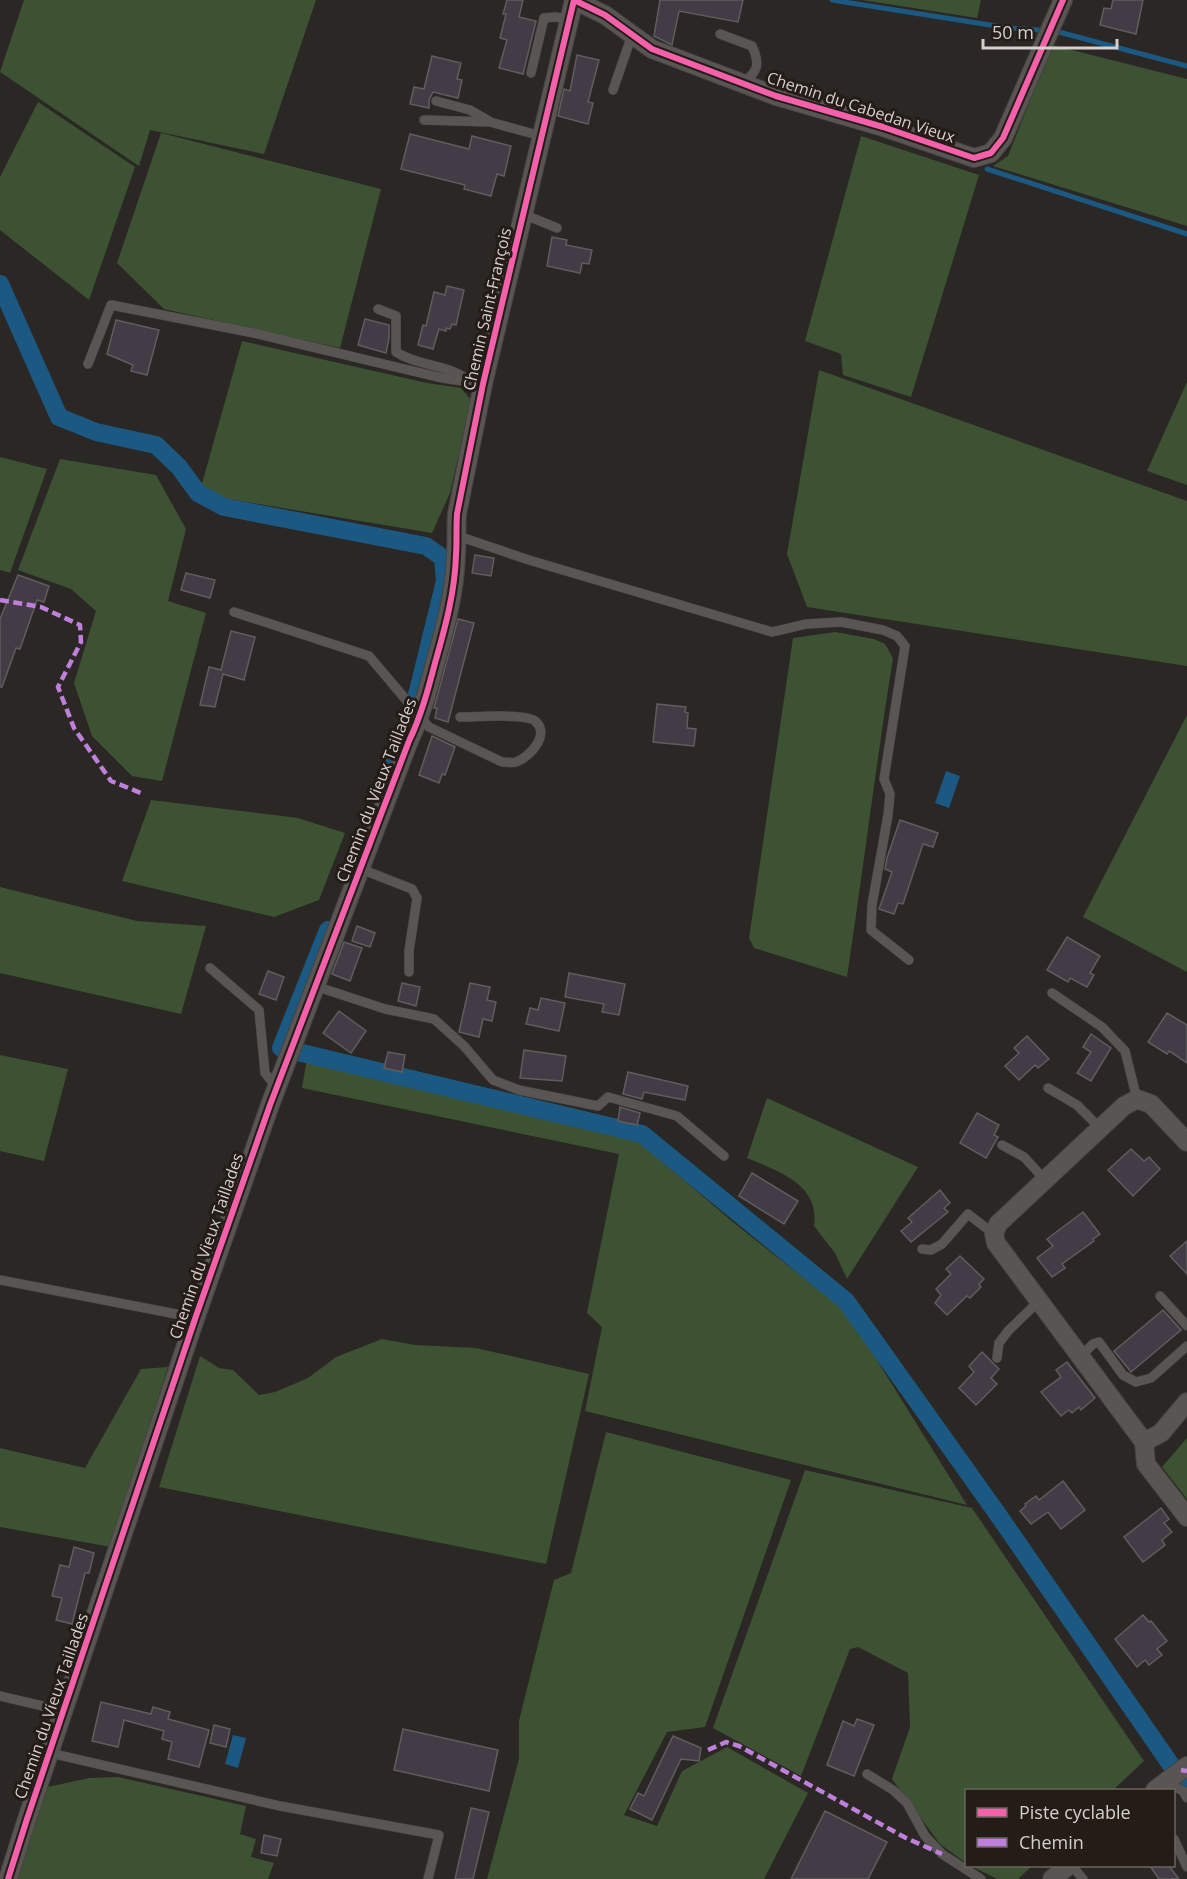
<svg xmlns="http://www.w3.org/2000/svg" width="1187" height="1879" viewBox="0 0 1187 1879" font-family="'Open Sans',sans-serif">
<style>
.green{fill:#3d5233}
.water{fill:#1c5982}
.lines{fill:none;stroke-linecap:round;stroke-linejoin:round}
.stream{stroke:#1c5982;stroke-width:5}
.canal{stroke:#1c5982;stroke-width:18}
.building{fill:#433b45;stroke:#5f5d5d;stroke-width:1.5}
.lane-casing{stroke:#464240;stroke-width:10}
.street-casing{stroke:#464240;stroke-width:20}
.lane{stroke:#595553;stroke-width:9}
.street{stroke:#595553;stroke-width:18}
.quiet{stroke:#c07fdc;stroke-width:4.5;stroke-dasharray:9 4.5;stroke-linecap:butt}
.cycleway-casing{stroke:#241c17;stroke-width:10}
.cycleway{stroke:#f560ab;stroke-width:6}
.labels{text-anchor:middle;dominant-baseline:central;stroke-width:6;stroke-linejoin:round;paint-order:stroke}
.street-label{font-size:16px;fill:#d6d0cd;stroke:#241c17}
</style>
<rect width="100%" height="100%" fill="#2a2724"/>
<g class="green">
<path d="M24,0H316L264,154L150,130L139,166L0,72Z"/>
<path d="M862,0H981L977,18Z"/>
<path d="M1052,45L1187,79V226L993,166L1008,156Z"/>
<path d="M38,102L135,167L89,300L0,230V177Z"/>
<path d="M161,133L381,189L340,348L164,309L117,263Z"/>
<path d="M861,136L979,175L911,397L843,375L841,354L805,341Z"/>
<path d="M242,341L427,383L461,388L471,400L450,493L432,533L223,498L201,487Z"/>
<path d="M819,370L1187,501V666L807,607L787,554Z"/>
<path d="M1187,382V485L1147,471Z"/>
<path d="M0,457L47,469L10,573L0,570Z"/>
<path d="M60,459L156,475L186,529L168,601L206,613L162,781L132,776L92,736L74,683L96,611L71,589L18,570Z"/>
<path d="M835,632L874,639L885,644L893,658C876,764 863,871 847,977L754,948L749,938L793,638Z"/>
<path d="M1187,715V972L1083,917Z"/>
<path d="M151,800L298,818L345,833L319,900L274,917L122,881Z"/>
<path d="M0,887L137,921L206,926L181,1014L0,973Z"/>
<path d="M0,1055L68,1069L44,1161L0,1151Z"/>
<path d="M307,1058L635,1138L734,1223L847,1312L967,1505L585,1411L602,1327L587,1313L619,1154L302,1088Z"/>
<path d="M767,1098L918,1167L847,1279L835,1253L814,1226C820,1184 778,1171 747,1158Z"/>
<path d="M382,1339L415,1345L476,1348L589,1374L546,1564L159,1487L200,1356L219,1368L233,1370L259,1395L275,1392L308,1378L336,1357Z"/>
<path d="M168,1367L111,1547L0,1527V1448L85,1468L141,1369Z"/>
<path d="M606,1432L791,1480L705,1727L667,1732L624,1815L657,1826L682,1771L727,1747L808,1793L764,1879H487L519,1759V1721L554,1580L571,1573Z"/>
<path d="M1187,1438V1499L1162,1467Z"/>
<path d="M805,1470L972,1508L1144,1761L1113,1790H966V1863L940,1844L892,1779L910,1727L908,1673L858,1647L850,1649L801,1776L713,1728Z"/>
<path d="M118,1777L246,1806L240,1834L256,1839L251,1857L274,1863L268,1879H16L43,1788L89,1778Z"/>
<path d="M971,1866H1032L1018,1879H997Z"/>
</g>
<g class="water">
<path d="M946,771L960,776L949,808L935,803Z"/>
<path d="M233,1735L246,1738L238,1768L225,1764Z"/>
</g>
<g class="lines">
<g class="stream">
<path d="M832,0L1009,28L1055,31L1187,66"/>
<path d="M987,169L1187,234"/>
</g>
<g class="canal">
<path d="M0,284L59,417L96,432L156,445L179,467L198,493L224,507L426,546L443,558L445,581L417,695L393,758"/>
<path d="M328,930L281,1048L642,1134L846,1301L999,1516L1171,1765L1187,1780"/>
</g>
</g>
<g class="building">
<path d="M507,0H523L519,17L536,21L523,74L499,68L507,40L500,38L506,14H503Z"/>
<path d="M660,0H743L738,22L679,11L672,45L654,36Z"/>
<path d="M1113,0H1143L1136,34L1100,25L1104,8L1111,9Z"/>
<path d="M577,55L599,60L588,102L593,103L588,124L558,116L564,89L570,91Z"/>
<path d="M432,56L461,63L457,79L462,80L458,98L433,92L429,100V108L410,104L414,87L424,89Z"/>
<path d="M410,134L469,149L472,136L511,146L504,176L497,174L491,196L464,189L465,185L401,169Z"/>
<path d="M552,237L567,240L566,245L592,250L589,264L582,263L580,273L547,266Z"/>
<path d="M447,286L464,290L456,325L452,324L450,329L446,328V331L439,329L433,349L418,345L423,325L426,326L434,292L445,295Z"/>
<path d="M365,319L389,325V338L386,353L358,345Z"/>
<path d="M116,320L159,330L147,375L131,371L133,365L107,354Z"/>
<path d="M475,555L494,558L491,576L472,573Z"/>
<path d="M186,573L215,580L210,598L181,590Z"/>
<path d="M18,575L49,586L44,602L37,600L20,649L16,648L2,687H0V619Z"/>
<path d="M458,619L474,623L448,722L435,718L437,708H434Z"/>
<path d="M231,631L255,637L244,680L223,674L215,707L200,705L209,667L221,670Z"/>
<path d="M657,704L686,707L685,712L688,713L687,728L696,729L694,746L653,742Z"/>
<path d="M432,736L455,747L445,775L442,774L439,783L419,775Z"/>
<path d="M900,820L938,833L933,847L923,844L903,904L898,903L894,914L879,909L892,872L885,869L887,858Z"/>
<path d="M357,926L375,933L370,947L352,941Z"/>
<path d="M1067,937L1100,956L1090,973L1094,975L1087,987L1070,978L1068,982L1047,970Z"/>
<path d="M344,942L362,948L350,981L332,974Z"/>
<path d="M268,971L284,977L276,1000L259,994Z"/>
<path d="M569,973L625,984L619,1015L602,1012L604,1004L565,997Z"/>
<path d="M402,983L420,987L416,1006L398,1001Z"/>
<path d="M470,983L490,987L487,1000L496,1002L492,1021L483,1019L479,1037L459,1032Z"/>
<path d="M541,998L565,1003L559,1031L526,1024L530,1008L538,1010Z"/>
<path d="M339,1011L366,1031L351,1053L323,1033Z"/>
<path d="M1167,1013L1187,1025V1063L1169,1051L1167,1054L1148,1042Z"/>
<path d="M1091,1034L1111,1048L1091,1081L1077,1073L1091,1052L1083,1047Z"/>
<path d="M1027,1036L1049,1059L1038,1068L1035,1065L1019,1080L1005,1066L1019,1053L1014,1048Z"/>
<path d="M524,1050L566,1056L562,1081L520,1078Z"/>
<path d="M388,1052L405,1055L402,1072L384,1068Z"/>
<path d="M628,1072L688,1086L685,1100L644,1092L642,1099L623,1094Z"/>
<path d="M620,1107L640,1113L637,1125L618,1121Z"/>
<path d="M977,1113L999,1125L994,1135L998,1137L986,1158L960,1143Z"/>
<path d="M1131,1149L1144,1161L1149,1157L1160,1169L1133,1196L1108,1170Z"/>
<path d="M752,1173L798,1201L784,1224L739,1196Z"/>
<path d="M940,1190L950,1203L944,1208L948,1212L911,1242L901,1231L912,1222L908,1218Z"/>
<path d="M1083,1212L1100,1234L1093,1239L1094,1241L1062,1264L1065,1268L1052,1277L1037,1258L1053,1246L1047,1239Z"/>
<path d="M1187,1241V1274L1170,1256Z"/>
<path d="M960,1256L984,1279L979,1284L981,1287L970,1298L967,1296L947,1315L935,1303L941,1295L936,1289L951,1274L946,1269Z"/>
<path d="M1163,1310L1181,1330L1131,1372L1114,1351Z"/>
<path d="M982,1352L999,1369L991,1378L997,1384L976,1405L959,1388L974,1372L969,1366Z"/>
<path d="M1067,1362L1095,1398L1081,1410L1079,1407L1072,1413L1069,1410L1061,1416L1041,1392L1061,1377L1056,1370Z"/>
<path d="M1063,1481L1085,1510L1061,1529L1048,1512L1031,1524L1020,1511L1026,1506L1025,1504L1036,1496L1039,1500Z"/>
<path d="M1161,1508L1169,1519L1164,1523L1172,1532L1162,1540L1165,1545L1143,1562L1124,1537Z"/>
<path d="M74,1547L94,1553L89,1573H85L72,1624L56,1620L62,1598L52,1596L60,1565L69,1567Z"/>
<path d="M1143,1615L1149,1622L1151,1621L1167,1641L1157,1649L1162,1655L1149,1665L1145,1660L1137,1667L1115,1639Z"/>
<path d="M101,1702L151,1714L153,1707L170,1712L168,1719L209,1730L199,1767L168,1759L172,1742L162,1739L164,1731L124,1720L118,1747L92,1741Z"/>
<path d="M857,1719L874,1725L854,1776L827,1765L843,1721L854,1726Z"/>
<path d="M214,1725L230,1729L226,1747L210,1743Z"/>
<path d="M403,1729L498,1750L489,1791L394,1770Z"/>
<path d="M673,1736L701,1748L699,1761L681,1759L652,1820L630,1809L638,1793L644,1796Z"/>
<path d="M471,1808L489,1812L473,1879H455Z"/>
<path d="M825,1811L887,1842L868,1879H791Z"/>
<path d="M264,1835L281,1839L277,1856L261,1853Z"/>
<path d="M1150,1866H1169L1179,1879H1159Z"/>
</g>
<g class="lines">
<defs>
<g id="lane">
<path d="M720,34L752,46C760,63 759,73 741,83"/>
<path d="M531,73L544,18L555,17L569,19"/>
<path d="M613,90L632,35"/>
<path d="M436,101L470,110L489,121"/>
<path d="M424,120L490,122L541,136"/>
<path d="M523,214L557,228"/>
<path d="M378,309L396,316V352C417,366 446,364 467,379"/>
<path d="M88,364L111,305L254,333L442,378L483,384"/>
<path d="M455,535L529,560L772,632L806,624L841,622L883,630L897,636L905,646L884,779L890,794L888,815L872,905L871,930L909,960"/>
<path d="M234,612L369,656L429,727L502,762C507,762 512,763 516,762C530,757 551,734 535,721C526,713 474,717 460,717"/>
<path d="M361,869L412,889L417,898L409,951V972"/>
<path d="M210,968L259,1010L265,1073L276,1087"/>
<path d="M315,986L385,1009L434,1019L464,1046L493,1080L519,1090L598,1106L608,1097L677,1116L724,1156"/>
<path d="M1052,993L1102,1027L1125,1051L1137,1099"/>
<path d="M1048,1088L1077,1105L1100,1128"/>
<path d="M1002,1145L1024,1157L1045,1180"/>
<path d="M922,1249L931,1250L942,1244L968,1214L994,1234"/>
<path d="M0,1280L176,1314L195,1319"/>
<path d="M1160,1296L1187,1326"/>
<path d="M1081,1356L1093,1344L1099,1342L1123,1375L1136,1382L1151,1378L1187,1346"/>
<path d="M997,1358L999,1343L1008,1331L1039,1301"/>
<path d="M0,1696L64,1711"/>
<path d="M50,1753L280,1806L439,1835L428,1879"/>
<path d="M867,1774L893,1790L907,1803L925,1836L942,1854L981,1879"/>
<path d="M1166,1782L1183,1791L1187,1798"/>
<path d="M1174,1839L1187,1867"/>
<path d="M1072,1866L1083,1879"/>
</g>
<g id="street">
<path d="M574,0L605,15L652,49L776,96L883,127L974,158L991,153L1003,138L1063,0"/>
<path d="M1187,1142L1151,1104L1137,1099L1124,1106L998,1224L994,1234L996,1243L1144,1442L1146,1464L1187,1517"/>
<path d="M1144,1442L1161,1433L1187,1402"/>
<path d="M1155,1790L1187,1766"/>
<path d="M8,1879L27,1819L195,1319L270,1105L409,741C421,716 428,690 435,663C445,628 455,592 456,555C457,541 456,528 457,514L483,384L574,0"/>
<path d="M1052,1879L1068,1866"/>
</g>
</defs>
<use href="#lane" class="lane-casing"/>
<use href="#street" class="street-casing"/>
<use href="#lane" class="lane"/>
<use href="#street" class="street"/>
<g class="quiet">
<path d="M0,600L41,607L80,625L81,642L58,687L74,728L111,781L141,793"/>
<path d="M708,1750L726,1742L739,1746L906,1838L942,1854"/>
<path d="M1181,1770L1187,1771"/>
</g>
<defs>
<g id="cycleway">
<path d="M574,0L605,15L652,49L776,96L883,127L974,158L991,153L1003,138L1063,0"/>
<path d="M8,1879L27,1819L195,1319L270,1105L409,741C421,716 428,690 435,663C445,628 455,592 456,555C457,541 456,528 457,514L483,384L574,0"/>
</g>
</defs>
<use href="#cycleway" class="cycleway-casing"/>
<use href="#cycleway" class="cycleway"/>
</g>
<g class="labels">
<g class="street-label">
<text transform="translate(861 107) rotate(18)">Chemin du Cabedan Vieux</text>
<text transform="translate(487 309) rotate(-77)">Chemin Saint-François</text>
<text transform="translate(376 790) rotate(-69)">Chemin du Vieux Taillades</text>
<text transform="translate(206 1246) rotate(-71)">Chemin du Vieux Taillades</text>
<text transform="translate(51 1706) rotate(-71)">Chemin du Vieux Taillades</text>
</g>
</g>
<rect x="965" y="1789" width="210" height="78" fill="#241c17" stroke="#6b6460" stroke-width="1.5"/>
<rect x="977" y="1808" width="30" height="9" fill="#f560ab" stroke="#6b6460" stroke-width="1.5"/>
<text x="1019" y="1819" font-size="18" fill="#d6d0cd">Piste cyclable</text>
<rect x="977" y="1838" width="30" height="9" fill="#c07fdc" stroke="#6b6460" stroke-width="1.5"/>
<text x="1019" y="1849" font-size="18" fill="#d6d0cd">Chemin</text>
<path d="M983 39v9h134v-9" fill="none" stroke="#d6d0cd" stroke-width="3"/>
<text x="992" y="39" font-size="18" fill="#d6d0cd" stroke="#241c17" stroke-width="4.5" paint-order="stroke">50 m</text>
</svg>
